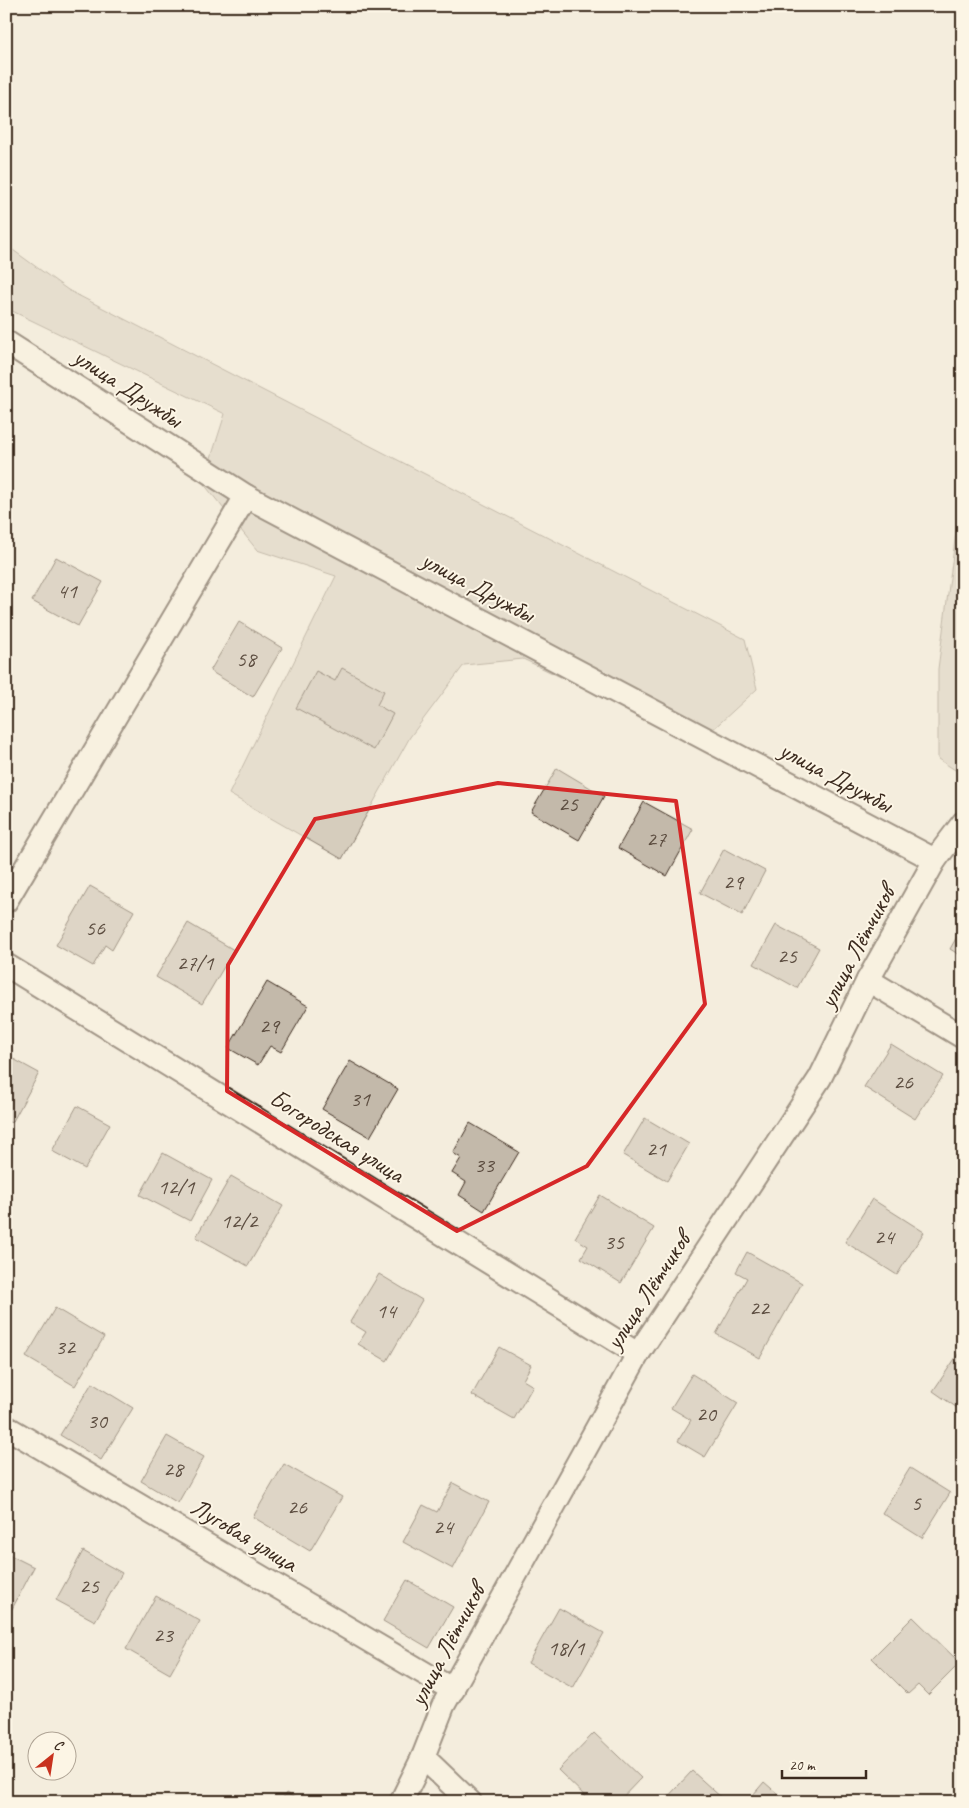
<svg xmlns="http://www.w3.org/2000/svg" width="969" height="1808" viewBox="0 0 969 1808" font-family="Caveat,sans-serif">
<style>
.green{fill:#d6cdbd;stroke:#887c6e}
.building{fill:#c3b9aa;stroke:#3b2a1e}
.lines{fill:none;stroke-linecap:round;stroke-linejoin:round}
.street-casing{stroke:#3b2a1e;stroke-width:26}
.street{stroke:#fcf5e5;stroke-width:22}
.marked{fill:none;stroke:#d62828;stroke-width:4;stroke-linejoin:round}
.labels{text-anchor:middle;dominant-baseline:central;stroke-width:4;stroke-linejoin:round;paint-order:stroke}
.number-label{font-size:22px;fill:#5d4e41}
.street-label{font-size:25px;fill:#3b2a1e;stroke:#fcf5e5}
</style>
<rect width="100%" height="100%" fill="#f4eddd"/>
<filter id="ink" filterUnits="userSpaceOnUse"><feTurbulence type="fractalNoise" baseFrequency=".02" numOctaves="2"/><feDisplacementMap in="SourceGraphic" scale="10" xChannelSelector="R" yChannelSelector="G"/><feConvolveMatrix kernelMatrix="1 2 1 2 8 2 1 2 1" color-interpolation-filters="sRGB"/></filter>
<g filter="url(#ink)">
<g class="green">
<path d="M6,245L68,290L745,639L757,689L698,743L523,659L464,665L410,737L342,859L229,794L336,576L257,550L203,483L225,414L6,308Z"/>
<path d="M963,479V775L938,759V669Z"/>
</g>
<g class="building">
<path d="M56,557L103,582L78,626L32,601Z"/>
<path d="M239,622L282,648L253,697L210,671Z"/>
<path d="M342,668L384,691L377,705L393,714L374,750L296,708L316,671L335,681Z"/>
<path d="M557,768L604,796L579,840L531,812Z"/>
<path d="M644,802L693,829L667,876L618,848Z"/>
<path d="M724,849L765,871L742,915L700,893Z"/>
<path d="M90,886L134,911L112,950L105,945L93,966L56,945Z"/>
<path d="M188,923L234,950L202,1004L156,977Z"/>
<path d="M776,925L819,948L797,988L754,964Z"/>
<path d="M963,926V957L950,949Z"/>
<path d="M267,982L308,1006L281,1052L270,1046L258,1065L228,1048Z"/>
<path d="M891,1044L943,1076L915,1119L864,1087Z"/>
<path d="M6,1055L39,1073L12,1123L6,1121Z"/>
<path d="M350,1061L398,1089L370,1137L322,1109Z"/>
<path d="M77,1106L110,1124L85,1169L52,1151Z"/>
<path d="M645,1118L689,1144L667,1181L623,1155Z"/>
<path d="M470,1123L519,1152L484,1211L459,1195L466,1182L452,1173L461,1158L453,1153Z"/>
<path d="M163,1153L212,1180L190,1221L140,1195Z"/>
<path d="M231,1176L283,1206L248,1266L196,1237Z"/>
<path d="M600,1195L654,1228L621,1283L581,1258L588,1246L575,1238Z"/>
<path d="M872,1199L924,1232L897,1275L845,1242Z"/>
<path d="M747,1252L802,1283L760,1358L716,1334L747,1278L736,1272Z"/>
<path d="M379,1274L422,1300L387,1361L358,1344L366,1332L350,1322Z"/>
<path d="M55,1308L104,1337L75,1386L26,1357Z"/>
<path d="M499,1347L531,1365L523,1380L533,1386L514,1419L472,1395Z"/>
<path d="M963,1347V1412L933,1391Z"/>
<path d="M692,1374L738,1403L705,1457L678,1441L691,1420L671,1408Z"/>
<path d="M92,1383L133,1408L101,1460L60,1435Z"/>
<path d="M167,1436L204,1457L178,1503L141,1481Z"/>
<path d="M284,1464L342,1497L310,1551L253,1517Z"/>
<path d="M910,1468L950,1493L922,1538L882,1513Z"/>
<path d="M453,1483L489,1502L453,1569L403,1542L423,1505L437,1512Z"/>
<path d="M83,1551L122,1573L95,1621L56,1600Z"/>
<path d="M6,1553L34,1567L12,1609L6,1607Z"/>
<path d="M407,1580L453,1607L429,1648L383,1621Z"/>
<path d="M156,1596L200,1621L170,1674L126,1649Z"/>
<path d="M559,1608L604,1633L573,1688L528,1663Z"/>
<path d="M913,1617L960,1663L928,1695L918,1685L908,1694L872,1658Z"/>
<path d="M594,1733L641,1778L618,1802H591L558,1770Z"/>
<path d="M692,1771L723,1799L720,1802H663Z"/>
<path d="M764,1782L787,1802H747Z"/>
<path d="M286,1793L302,1802H281Z"/>
</g>
<g class="lines">
<defs>
<g id="street">
<path d="M6,342L246,496L935,860"/>
<path d="M6,901L246,496"/>
<path d="M6,965L638,1354"/>
<path d="M868,980L963,1037"/>
<path d="M6,1427L453,1690"/>
<path d="M423,1757L470,1802"/>
<path d="M401,1802L423,1757L443,1706L638,1354L820,1078L868,980L935,860L963,823"/>
</g>
</defs>
<use href="#street" class="street-casing"/>
<use href="#street" class="street"/>
</g>
</g>
<path d="M0 0H969V1808H0ZM498,783L676,801L705,1004L587,1166L457,1231L227,1091L228,965L315,819Z" fill="#f4eddd" fill-opacity=".55" fill-rule="evenodd"/>
<path class="marked" d="M498,783L676,801L705,1004L587,1166L457,1231L227,1091L228,965L315,819Z"/>
<g class="labels">
<g class="number-label">
<text x="67" y="591">41</text>
<text x="246" y="659">58</text>
<text x="568" y="804">25</text>
<text x="656" y="839">27</text>
<text x="733" y="882">29</text>
<text x="95" y="928">56</text>
<text x="787" y="956">25</text>
<text x="195" y="963">27/1</text>
<text x="269" y="1026">29</text>
<text x="903" y="1082">26</text>
<text x="360" y="1099">31</text>
<text x="656" y="1149">21</text>
<text x="484" y="1165">33</text>
<text x="176" y="1187">12/1</text>
<text x="239" y="1221">12/2</text>
<text x="884" y="1237">24</text>
<text x="614" y="1242">35</text>
<text x="759" y="1308">22</text>
<text x="386" y="1311">14</text>
<text x="65" y="1347">32</text>
<text x="706" y="1414">20</text>
<text x="97" y="1421">30</text>
<text x="173" y="1469">28</text>
<text x="916" y="1503">5</text>
<text x="297" y="1507">26</text>
<text x="443" y="1527">24</text>
<text x="89" y="1586">25</text>
<text x="163" y="1635">23</text>
<text x="566" y="1648">18/1</text>
</g>
<g class="street-label">
<text transform="translate(128 388) rotate(33)">улица Дружбы</text>
<text transform="translate(478 587) rotate(28)">улица Дружбы</text>
<text transform="translate(836 777) rotate(28)">улица Дружбы</text>
<text transform="translate(857 947) rotate(-62)">улица Лётчиков</text>
<text transform="translate(337 1136) rotate(32)">Богородская улица</text>
<text transform="translate(648 1291) rotate(-57)">улица Лётчиков</text>
<text transform="translate(244 1535) rotate(31)">Луговая улица</text>
<text transform="translate(447 1645) rotate(-62)">улица Лётчиков</text>
</g>
</g>
<rect width="969" height="1808" fill="none" stroke="#fcf5e5" stroke-width="25"/>
<rect x="12" y="12" width="944" height="1783" fill="none" stroke="#3b2a1e" stroke-width="2" filter="url(#ink)"/>
<g transform="translate(52 1756) rotate(30)"><circle r="24" fill="#fcf5e5" stroke="#afa495"/>
<path d="M0-4L9 19L0 12L-9 19Z" fill="#c8321e"/>
<text y="-8" font-size="14" font-weight="bold" text-anchor="middle" fill="#3b2a1e">С</text>
</g>
<path d="M782 1770v8h84v-8" fill="none" stroke="#3b2a1e" stroke-width="2.5"/>
<text x="789" y="1770" font-size="15" fill="#3b2a1e" stroke="#fcf5e5" stroke-width="4" paint-order="stroke">20 m</text>
</svg>
